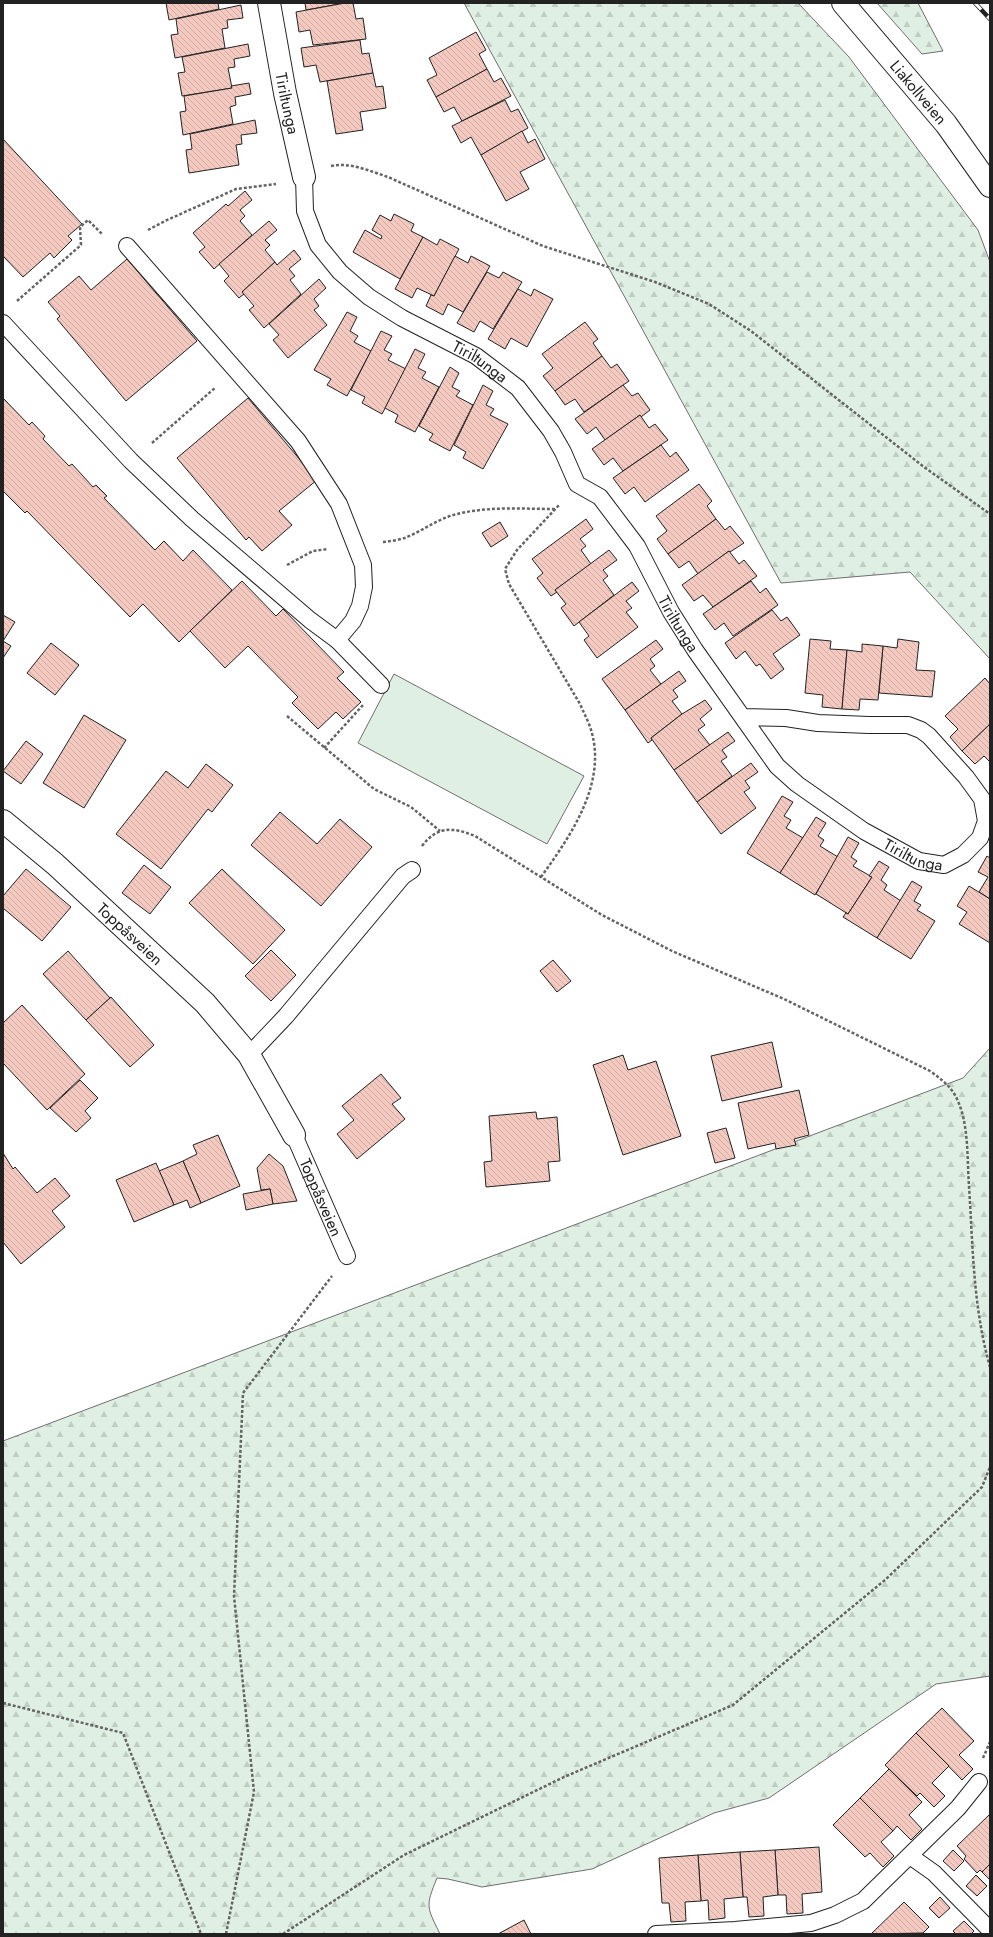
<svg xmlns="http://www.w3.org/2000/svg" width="993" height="1937" viewBox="0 0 993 1937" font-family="Jost,sans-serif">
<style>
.forest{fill:url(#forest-firs);stroke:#6f6f6f}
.pitch{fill:#e0efe3;stroke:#6f6f6f}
.building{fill:url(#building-back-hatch);stroke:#222}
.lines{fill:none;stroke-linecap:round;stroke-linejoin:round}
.lane-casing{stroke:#222;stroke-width:18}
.street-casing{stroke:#222;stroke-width:24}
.secondary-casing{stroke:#222;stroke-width:24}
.path{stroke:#646464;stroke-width:2.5;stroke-dasharray:3 2;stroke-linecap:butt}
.lane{stroke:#fff;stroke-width:16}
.street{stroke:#fff;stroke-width:22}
.secondary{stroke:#fff;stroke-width:22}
.rail-casing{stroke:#222;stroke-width:4.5}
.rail{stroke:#fff;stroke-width:3;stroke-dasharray:9;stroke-linecap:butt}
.labels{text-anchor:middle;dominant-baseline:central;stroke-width:3;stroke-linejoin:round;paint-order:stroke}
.street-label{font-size:16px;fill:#222;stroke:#fff}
</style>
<defs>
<pattern id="forest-firs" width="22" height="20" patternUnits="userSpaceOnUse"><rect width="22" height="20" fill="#e0efe3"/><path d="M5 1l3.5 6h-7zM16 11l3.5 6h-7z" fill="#c0cdc2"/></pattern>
<pattern id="building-back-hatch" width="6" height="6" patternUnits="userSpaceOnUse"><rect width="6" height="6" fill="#f3c9c0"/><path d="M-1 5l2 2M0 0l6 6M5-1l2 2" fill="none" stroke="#d0aca5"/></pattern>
</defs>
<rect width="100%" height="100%" fill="#fff"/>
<g class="forest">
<path d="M464,3H798L849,57L978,230L990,262V659L910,572L781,583Z"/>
<path d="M877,3H918L943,51L922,54Z"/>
<path d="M990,1048V1676L936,1684L769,1798L714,1813L592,1869L482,1887L448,1879L437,1878C425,1907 427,1907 440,1934H3V1441L963,1078Z"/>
</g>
<path class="pitch" d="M394,674L584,776L547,844L358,743Z"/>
<g class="building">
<path d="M166,3H218L219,9L169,20Z"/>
<path d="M305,3H345L306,10Z"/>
<path d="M345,3H353L356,19L363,18L366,39L313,45L310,30L299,32L296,12Z"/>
<path d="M241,5L243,18L227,20L228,28L222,29L225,48L175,58L171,35L178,34L176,19Z"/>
<path d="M476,32L486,50L479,54L487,69L436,97L427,80L437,75L429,58Z"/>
<path d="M360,40L362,54L369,53L373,73L320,82L316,65L304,67L301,48Z"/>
<path d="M248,44L250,56L234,59L235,67L228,68L232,88L182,96L178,73L185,72L182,57Z"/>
<path d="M487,69L494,82L501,78L511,96L462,121L454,107L444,112L436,97Z"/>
<path d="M373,73L376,87L383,86L386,108L360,112L363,130L336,134L327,81Z"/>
<path d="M249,83L251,94L235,97L236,105L230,107L233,124L183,135L180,112L186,111L184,96L232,88L231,86Z"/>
<path d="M505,100L511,112L518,109L528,128L481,155L471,137L461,143L452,126Z"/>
<path d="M255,120L257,133L241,135L242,144L236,145L239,165L189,173L186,150L192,149L190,134Z"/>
<path d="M522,131L528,143L535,139L545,159L520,172L529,189L506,201L481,155Z"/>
<path d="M3,139L82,224L68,236L72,240L54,258L50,253L23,277L3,256Z"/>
<path d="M245,191L252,200L240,210L245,216L240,221L252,235L214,269L199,252L205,247L193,233L226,204L228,206Z"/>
<path d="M394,214L414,224L411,231L423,237L400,279L353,252L365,230L381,239L382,236L372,230L380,215L391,221Z"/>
<path d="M269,221L277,230L265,240L270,245L265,250L275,262L242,292L244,294L239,298L224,281L229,276L219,264Z"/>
<path d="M423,237L437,245L440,239L459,249L434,296L417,288L412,298L395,289Z"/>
<path d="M294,250L301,259L289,269L295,276L290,280L301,294L264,328L249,310L254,306L242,292L275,262L277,265Z"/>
<path d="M455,256L468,263L471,256L490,266L463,312L448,304L443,315L426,306L431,295L434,296Z"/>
<path d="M127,259L197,341L126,401L57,319L60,316L48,302L79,276L91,290Z"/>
<path d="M487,272L499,278L503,272L522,282L493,329L480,321L474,332L457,323Z"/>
<path d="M319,279L326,288L314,299L319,306L314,310L327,325L288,358L273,340L279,335L269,324Z"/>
<path d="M518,289L531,296L534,289L553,299L527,347L511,338L505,349L488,339Z"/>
<path d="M347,312L357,317L350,331L358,336L354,342L371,351L347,396L327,385L331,379L314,370Z"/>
<path d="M585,322L598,339L593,343L602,356L555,391L543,376L553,368L542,354Z"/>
<path d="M381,331L392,336L384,350L392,354L388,360L406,369L382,414L362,403L365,397L351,390Z"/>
<path d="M415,349L425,354L418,368L426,372L422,378L439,387L415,432L395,422L398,415L385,408Z"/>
<path d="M602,356L611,368L617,364L629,381L584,412L575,399L565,405L555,391Z"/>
<path d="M450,367L459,373L452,387L460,391L456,396L473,405L450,451L429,440L433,434L419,426Z"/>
<path d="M483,385L493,391L486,405L494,409L490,415L508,424L483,469L463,458L466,452L454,445Z"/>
<path d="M623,385L632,396L638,393L650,410L641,417L640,415L605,440L596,427L587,434L575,419Z"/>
<path d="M3,398L29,425L32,422L45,436L43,439L69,466L72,464L93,487L96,485L107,496L104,498L155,550L164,541L183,561L193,550L232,590L179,642L143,604L130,617L27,511L25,513L3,491Z"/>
<path d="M248,398L317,480L279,511L292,525L262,551L249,537L246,540L177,458Z"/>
<path d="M640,415L649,428L655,424L668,440L623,471L613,458L604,465L592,449Z"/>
<path d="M661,445L670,457L676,452L689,470L645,502L634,487L625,494L613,478Z"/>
<path d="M699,484L712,501L707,506L716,519L668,554L657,539L667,531L656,516Z"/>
<path d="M586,519L593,529L580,539L586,546L581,550L591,564L555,590L557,592L551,596L537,578L543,573L532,559Z"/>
<path d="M716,519L725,530L730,526L744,543L730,552L729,551L698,574L689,561L679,568L668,554Z"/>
<path d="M500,522L508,536L491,547L482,533Z"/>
<path d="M609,550L617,560L603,570L608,576L603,580L614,595L574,626L561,608L566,604L555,590Z"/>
<path d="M729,551L739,564L744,560L757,576L713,607L703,595L694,601L682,585Z"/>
<path d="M242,581L276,616L283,609L344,672L337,678L361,702L343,719L336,712L318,729L292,703L298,697L248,646L225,668L190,631Z"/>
<path d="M751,581L760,593L766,588L778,605L733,636L724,623L715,630L703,614Z"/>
<path d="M632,582L639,591L626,601L632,608L626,612L638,627L597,658L584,640L589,636L579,622Z"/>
<path d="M772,610L781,621L787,617L800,635L773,654L784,669L771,679L760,664L756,666L745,651L736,659L725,643Z"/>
<path d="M3,615L15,622L3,641L11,646L3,658Z"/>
<path d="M810,639L831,641L830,649L847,650L842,709L822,707L823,695L805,693Z"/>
<path d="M898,639L919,642L916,670L935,671L932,697L879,693L883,646L897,648Z"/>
<path d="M656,640L663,649L650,659L655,666L650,670L661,684L625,710L602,679Z"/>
<path d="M51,643L79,665L55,695L27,673Z"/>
<path d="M862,644L883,646L878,700L860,699L859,710L842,709L847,650L862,652Z"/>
<path d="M679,671L686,681L673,690L678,697L672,701L682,714L651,738L652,740L648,743L625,710Z"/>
<path d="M985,678L990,684V724L962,751L950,737L958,729L945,716Z"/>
<path d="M705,700L712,709L700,719L705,725L698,730L710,745L674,770L651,738L682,714Z"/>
<path d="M84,715L126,740L84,808L43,783Z"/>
<path d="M990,724V762L984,756L975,764L962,751Z"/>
<path d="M728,732L735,741L722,750L727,757L721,761L732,776L697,802L674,770Z"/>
<path d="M26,741L43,754L21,784L3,771Z"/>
<path d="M751,763L758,772L745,781L750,788L744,792L756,808L721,834L697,802Z"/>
<path d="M206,764L233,785L212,812L208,809L161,869L116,834L166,771L188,788Z"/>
<path d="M782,796L793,802L784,816L791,820L786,828L803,838L780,873L747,853Z"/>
<path d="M280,812L317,844L340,819L372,847L321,906L251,845Z"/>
<path d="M816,817L826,823L818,836L824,840L820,846L838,857L815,895L780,873Z"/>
<path d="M848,837L859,843L851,857L857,861L853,866L872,877L848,914L816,894Z"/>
<path d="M987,856L990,858V899L979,892L988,877L978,872Z"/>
<path d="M879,861L889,867L881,880L887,885L884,890L901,901L877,938L843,917L846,913L848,914L872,877L869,876Z"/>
<path d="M144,865L171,887L150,914L122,893Z"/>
<path d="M26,869L71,907L42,941L3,908V896Z"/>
<path d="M222,869L285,930L253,964L189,903Z"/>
<path d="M912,881L922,887L914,901L921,905L917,910L935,921L911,959L877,938Z"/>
<path d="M969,886L990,899V943L959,924L967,912L957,906Z"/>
<path d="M271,950L296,975L271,1001L245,976Z"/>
<path d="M68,951L110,998L86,1020L43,974Z"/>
<path d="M553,960L571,981L557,992L540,971Z"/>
<path d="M111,997L154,1045L130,1067L86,1020Z"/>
<path d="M22,1005L85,1074L47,1110L3,1063V1023Z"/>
<path d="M772,1042L782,1087L722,1101L711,1056Z"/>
<path d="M623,1055L628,1070L656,1061L681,1136L623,1155L593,1065Z"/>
<path d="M381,1074L401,1098L392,1104L405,1119L357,1159L337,1134L354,1120L342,1106Z"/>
<path d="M80,1080L98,1098L85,1111L91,1118L76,1132L50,1108Z"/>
<path d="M799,1090L809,1135L794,1139L796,1145L776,1149L775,1143L748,1149L738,1103Z"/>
<path d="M536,1112L537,1119L557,1117L560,1161L548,1162L550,1181L486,1187L484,1162L492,1161L489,1116Z"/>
<path d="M726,1128L735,1158L715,1163L707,1133Z"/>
<path d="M218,1135L240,1186L201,1203L183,1161L197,1154L193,1145Z"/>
<path d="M3,1153L13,1169L15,1167L37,1193L55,1178L70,1196L52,1211L65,1227L21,1264L3,1242Z"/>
<path d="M269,1154L283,1166L297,1201L273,1204L270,1189L261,1190L257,1168Z"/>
<path d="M183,1161L201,1203L190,1208L187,1200L174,1205L159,1171Z"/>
<path d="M156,1163L174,1205L134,1222L116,1180Z"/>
<path d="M270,1189L273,1204L246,1210L243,1194Z"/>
<path d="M942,1708L974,1741L959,1755L973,1769L962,1780L916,1733Z"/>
<path d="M916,1733L949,1766L932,1783L945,1796L934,1807L920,1793L917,1796L885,1765Z"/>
<path d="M889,1769L922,1802L909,1815L922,1829L911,1840L897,1826L893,1831L860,1798Z"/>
<path d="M860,1798L893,1831L881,1842L894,1856L883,1867L870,1853L865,1857L833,1825Z"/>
<path d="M990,1814V1864L982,1872L980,1870L977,1873L964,1859L966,1856L957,1846Z"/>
<path d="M819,1847L822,1892L802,1894L803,1913L787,1914L786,1895H778L775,1850Z"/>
<path d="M775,1850L778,1895L763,1897L764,1916L749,1917L747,1897H743L740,1852Z"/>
<path d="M953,1850L964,1861L954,1871L943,1861Z"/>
<path d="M740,1852L743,1897L724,1899L725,1918L709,1920L708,1900L701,1901L698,1855Z"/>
<path d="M698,1855L701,1901L685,1902L686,1921L671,1922L669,1903H662L659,1858Z"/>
<path d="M990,1864V1880L982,1872Z"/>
<path d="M976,1875L987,1886L977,1896L966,1886Z"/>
<path d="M940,1897L950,1908L939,1918L929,1908Z"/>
<path d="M904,1902L929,1927L923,1933L871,1934Z"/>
<path d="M524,1920L531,1934H498Z"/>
<path d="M964,1921L974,1931L971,1934H956L953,1931Z"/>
</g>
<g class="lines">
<defs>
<g id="lane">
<path id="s1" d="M304,177L305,211L318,245L340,272L369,297L402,318L476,356L518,388L551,431L563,452L577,484L600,497L637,546L671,612L695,650L777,766L797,784L864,831L919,861L944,865L963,855L980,838L986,821L982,799L966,777L929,736L921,730L908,725H869L818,723L786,718L744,717"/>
<path d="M127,246L298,441L339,504L363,565L364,587L360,606L353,621L337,640"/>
<path d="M3,323L131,461L192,519L310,620L337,640L381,685"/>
<path d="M249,1055L286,1016L403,876L412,870"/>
<path id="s2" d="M294,1135L347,1256"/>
<path d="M910,1856L934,1873L990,1930"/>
<path d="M656,1934L735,1930L811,1923L835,1915L863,1901L958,1808L979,1782"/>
</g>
<g id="street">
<path id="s3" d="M269,3L285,93L304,177"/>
<path id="s4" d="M3,821L55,864L205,1003L249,1055L294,1135"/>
</g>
<g id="secondary">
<path id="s5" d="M843,3L946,124L990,186"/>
</g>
</defs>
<use href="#lane" class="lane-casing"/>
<use href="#street" class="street-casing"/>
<use href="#secondary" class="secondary-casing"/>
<g class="path">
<path d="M331,166C350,162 370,171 388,177L543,246L655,282L709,304L751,331L924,467L990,514"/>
<path d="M148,230L165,221L236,189L276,184"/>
<path d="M17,301L81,245L80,227L88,220L103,235"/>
<path d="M152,443L216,387"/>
<path d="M383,542C391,541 400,540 407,537C424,530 439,518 457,514C490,506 523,509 556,509"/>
<path d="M287,565L313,551L328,549"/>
<path d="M287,716L374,789L411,807L440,831"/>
<path d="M324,748L363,705"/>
<path d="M422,846C437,826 453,827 475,836L602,915L672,951L784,999L930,1071C941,1079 951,1086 957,1099C969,1124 967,1158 969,1186C973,1248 973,1307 990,1367"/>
<path d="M541,877C572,834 610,779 589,724C586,717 583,711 580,704L509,584L505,569L517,550L560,504"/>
<path d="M3,1703L123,1733L201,1934"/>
<path d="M983,1758L990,1742"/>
<path d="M226,1934L254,1792L234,1596L243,1393L332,1276"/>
<path d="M283,1934L404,1855L564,1777L733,1705L885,1580L982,1487L990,1467"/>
</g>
<use href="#lane" class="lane"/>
<use href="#street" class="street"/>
<use href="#secondary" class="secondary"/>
<defs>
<path id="rail" d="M975,3L990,19"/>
</defs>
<use href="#rail" class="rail-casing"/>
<use href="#rail" class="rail"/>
</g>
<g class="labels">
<g class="street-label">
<text stroke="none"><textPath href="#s5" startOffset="117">Liakollveien</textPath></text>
<text stroke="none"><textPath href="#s3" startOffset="102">Tiriltunga</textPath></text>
<text stroke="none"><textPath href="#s1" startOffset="272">Tiriltunga</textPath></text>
<text stroke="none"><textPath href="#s1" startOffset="608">Tiriltunga</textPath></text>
<text stroke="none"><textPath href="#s1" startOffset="945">Tiriltunga</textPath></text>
<text stroke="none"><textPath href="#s4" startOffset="170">Toppåsveien</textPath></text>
<text stroke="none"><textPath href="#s2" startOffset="68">Toppåsveien</textPath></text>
</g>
</g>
<rect width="993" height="1937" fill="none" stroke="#222222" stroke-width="8"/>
</svg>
